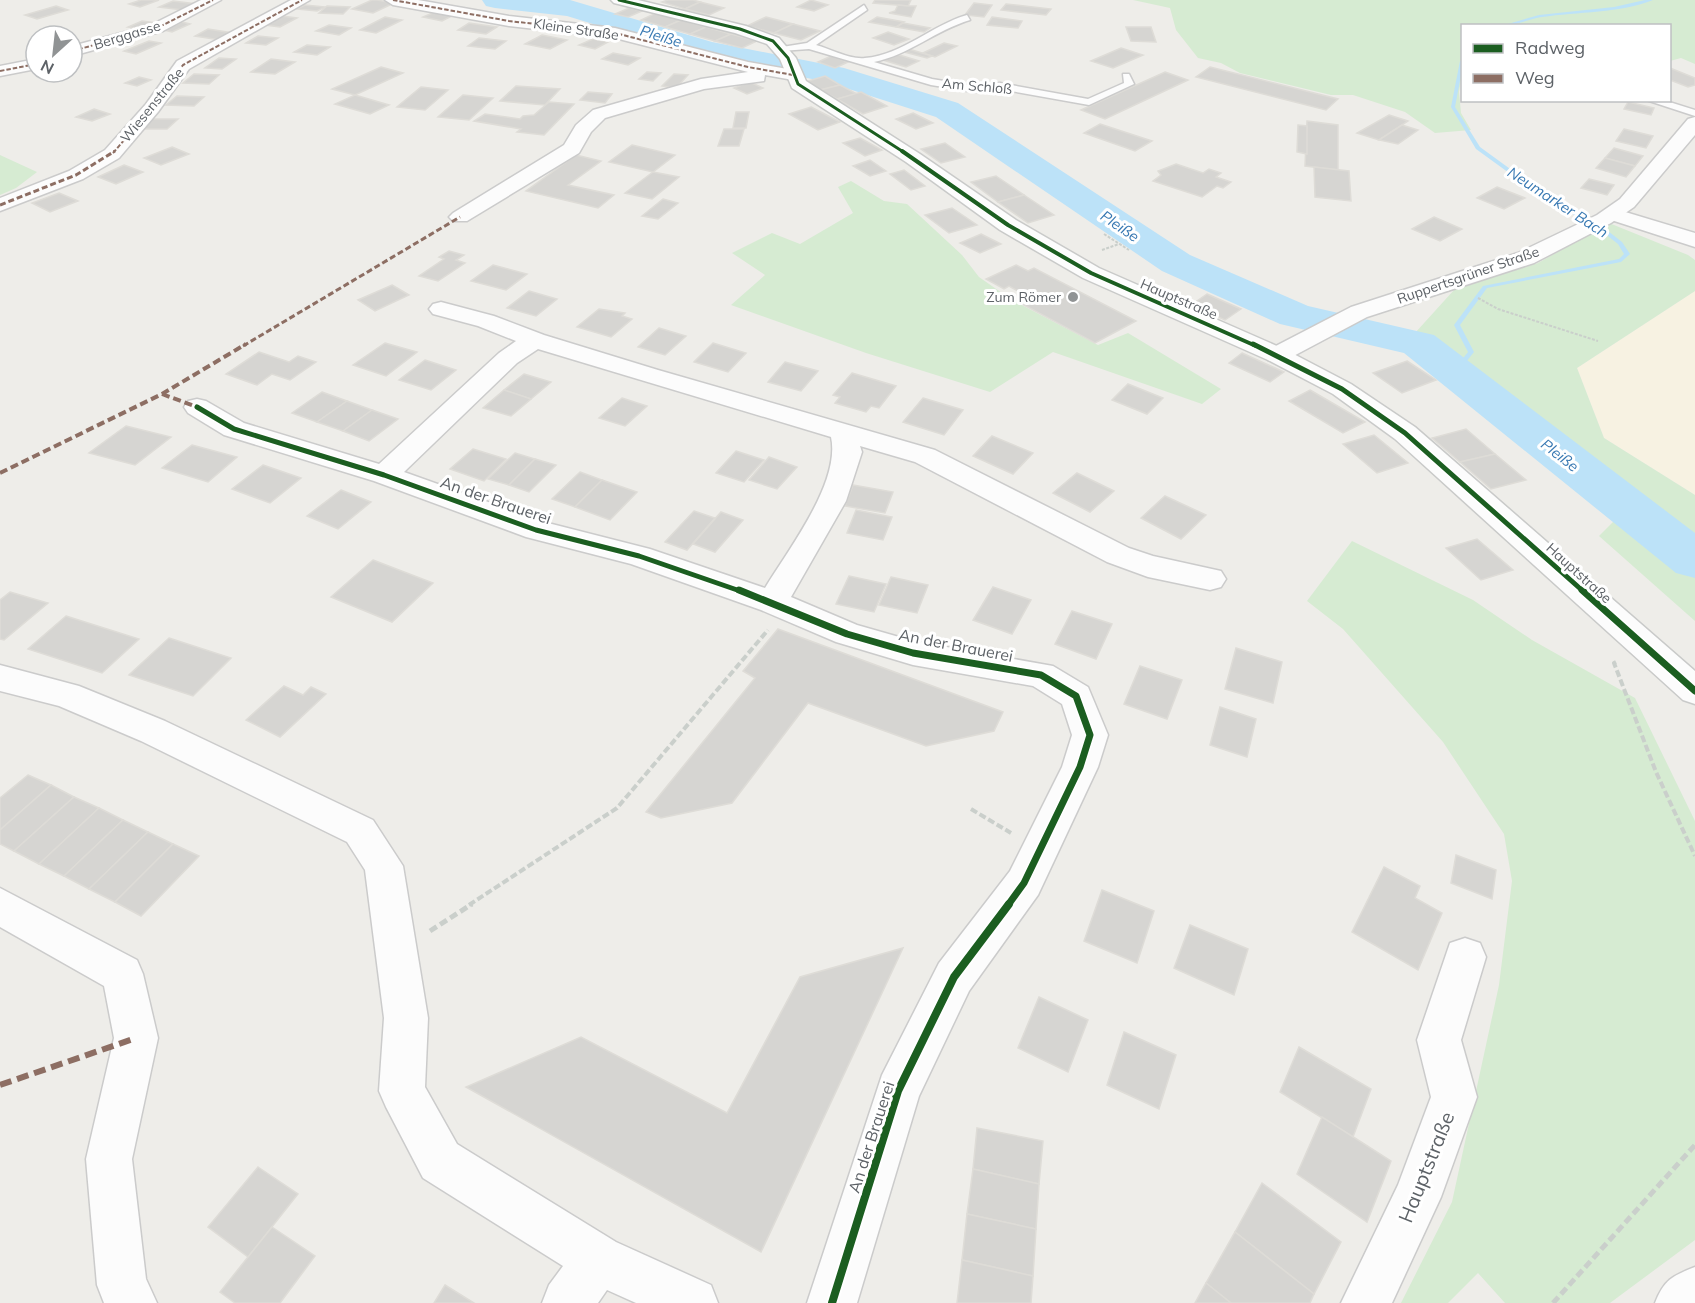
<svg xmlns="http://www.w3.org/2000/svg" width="1695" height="1303" viewBox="0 0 1695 1303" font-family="Mulish,sans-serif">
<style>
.commercial{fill:#f7f2e2}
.green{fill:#d6ebd2}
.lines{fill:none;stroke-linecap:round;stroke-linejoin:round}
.stream{fill:#bce2f8;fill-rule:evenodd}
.river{fill:#bce2f8;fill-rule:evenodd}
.building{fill:#d6d5d2;stroke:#dedcd7;stroke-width:1.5}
.service-casing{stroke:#cbcbcb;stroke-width:3}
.minor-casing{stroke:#cbcbcb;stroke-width:3}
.tertiary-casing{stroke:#cbcbcb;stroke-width:3}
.secondary-casing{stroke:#c9cac9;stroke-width:3}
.path-far2{stroke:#cacfcb;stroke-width:2;stroke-dasharray:3 1.5;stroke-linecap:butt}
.path-far1{stroke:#cacfcb;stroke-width:4;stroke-dasharray:7 3;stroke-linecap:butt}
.path{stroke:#cacfcb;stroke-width:5;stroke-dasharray:8 4;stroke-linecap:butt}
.service{fill:#fcfcfc;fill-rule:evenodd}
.minor{fill:#fcfcfc;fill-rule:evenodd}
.tertiary{fill:#fcfcfc;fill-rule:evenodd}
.secondary{fill:#fcfcfc;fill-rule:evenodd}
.quiet-far3{stroke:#8d6e63;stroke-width:2;stroke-dasharray:4.5 2;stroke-linecap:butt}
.quiet-far2{stroke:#8d6e63;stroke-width:3;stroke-dasharray:6 3;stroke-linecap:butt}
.quiet-far1{stroke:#8d6e63;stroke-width:4;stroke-dasharray:8 4;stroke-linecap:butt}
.quiet{stroke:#8d6e63;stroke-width:6;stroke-dasharray:12 6;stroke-linecap:butt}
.cycleway-far4-casing{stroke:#fff;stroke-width:5}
.cycleway-far3-casing{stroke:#fff;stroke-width:6}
.cycleway-far2-casing{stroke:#fff;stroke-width:8}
.cycleway-far1-casing{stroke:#fff;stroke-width:10}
.cycleway-casing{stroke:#fff;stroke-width:12}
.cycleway-far4{stroke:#1b5e20;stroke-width:3}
.cycleway-far3{stroke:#1b5e20;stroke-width:4}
.cycleway-far2{stroke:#1b5e20;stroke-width:5}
.cycleway-far1{stroke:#1b5e20;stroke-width:7}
.cycleway{stroke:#1b5e20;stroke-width:8}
.poi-dot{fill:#909394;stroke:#fff;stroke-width:2}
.labels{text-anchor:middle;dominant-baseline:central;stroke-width:6;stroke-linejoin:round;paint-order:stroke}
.far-street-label{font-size:14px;fill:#5d6267;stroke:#fff}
.far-poi-label{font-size:14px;fill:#5d6267;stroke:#fff;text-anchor:end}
.far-water-label{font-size:15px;font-style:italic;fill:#3778b2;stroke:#fff}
.street-label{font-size:16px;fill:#5d6267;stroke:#fff}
.near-street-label{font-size:20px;fill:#5d6267;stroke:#fff}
</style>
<rect width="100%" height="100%" fill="#eeede9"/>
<path class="commercial" d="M1695,291V495L1604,438L1577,368Z"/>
<g class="green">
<path d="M1133,0H1695V64L1681,58L1670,61V26H1462V74L1459,92L1461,113L1471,130L1435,133L1405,112L1353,95H1331L1240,73L1221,63L1198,58L1176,30L1170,8Z"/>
<path d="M0,155L37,172L16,188L0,195Z"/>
<path d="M851,181L884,201L907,204L962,255L979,277L1012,300L1098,345L1128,333L1221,389L1202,404L1053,352L990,392L866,353L731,305L765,275L732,253L772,233L800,244L853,213L838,187Z"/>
<path d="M1609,223L1688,255L1695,260V291L1577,368L1604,438L1695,495V621L1599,536L1624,511L1415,333L1454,290L1538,263Z"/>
<path d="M1352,541L1473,600L1532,640L1635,698L1695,821V1240L1610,1303H1505L1478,1273L1448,1303H1401L1452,1202L1499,985L1512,881L1504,834L1443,742L1343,629L1307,601Z"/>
</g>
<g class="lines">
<g class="stream">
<path d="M1645,0H1653C1621,13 1577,12 1542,17C1528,19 1516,26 1501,26L1539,15L1614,7Z"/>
<path d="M1462,60V70L1455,107L1480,147L1535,187L1608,231L1622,242L1630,254L1621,262L1487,288L1460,325L1474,352L1458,372L1456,373L1453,371L1468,352L1454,325L1483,286L1619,259L1624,254L1618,244L1604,233L1531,189L1476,149L1451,107L1460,61Z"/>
</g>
<path class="river" d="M482,0H570L712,42L844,68L958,103L1190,255L1308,306L1434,335L1695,533V578L1676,573L1404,353L1280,324L1162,271L936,117L827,82L697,56L567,16L495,8L486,6Z"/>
</g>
<g class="building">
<path d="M141,0H159L140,7L129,4Z"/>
<path d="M372,0H377L394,3L373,13L352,9Z"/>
<path d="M668,0H693L700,2L685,9L662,2Z"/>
<path d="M811,0L828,5L814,11L797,7Z"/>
<path d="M875,0H911L908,6L873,3Z"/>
<path d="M173,1L197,4L183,10L159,7Z"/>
<path d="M700,2L724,8L709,15L685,9Z"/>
<path d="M974,3L992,5L984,17L965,15Z"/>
<path d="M1006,4L1051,9L1046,15L1001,10Z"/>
<path d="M305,5L325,7L317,11L297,9Z"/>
<path d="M898,5L908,6H916L911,17L889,13L895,11Z"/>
<path d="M56,6L68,10L37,19L25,15Z"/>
<path d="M327,6L350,7L343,14L319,13Z"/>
<path d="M629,8L642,11L628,17L615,14Z"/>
<path d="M437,11L456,14L442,21L423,17Z"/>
<path d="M656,13L681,20L665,27L641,20Z"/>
<path d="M282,16L297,18L280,27L265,25Z"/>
<path d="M385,17L402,20L376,33L360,30Z"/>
<path d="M766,17L793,24L774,33L747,26Z"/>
<path d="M877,17L904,22L896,27L869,22Z"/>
<path d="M992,17L1022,21L1018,28L987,25Z"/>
<path d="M681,20L706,27L690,34L665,27Z"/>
<path d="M142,21L157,23L144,29L128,27Z"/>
<path d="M182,22L190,24L172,32L164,30Z"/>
<path d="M469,23L497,27L486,34L458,30Z"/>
<path d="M903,23L930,28L924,32L897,27Z"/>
<path d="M793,24L820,31L801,40L774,33Z"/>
<path d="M329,25L351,28L339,35L316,31Z"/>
<path d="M706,27L731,34L715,41L690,34Z"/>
<path d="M1126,27H1151L1156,42L1131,41Z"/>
<path d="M208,29L233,33L220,40L195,36Z"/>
<path d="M888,32L909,39L894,45L873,38Z"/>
<path d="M731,34L757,41L742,48L715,41Z"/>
<path d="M542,35L567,40L550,49L525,44Z"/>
<path d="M258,36L278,38L266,45L246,43Z"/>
<path d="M479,38L506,41L495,49L468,46Z"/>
<path d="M593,39L608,42L595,49L579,45Z"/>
<path d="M149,41L161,43L136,54L124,51Z"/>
<path d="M944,43L957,46L935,57L923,53Z"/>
<path d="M307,45L330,47L317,55L294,52Z"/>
<path d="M1121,48L1143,55L1113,68L1091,61Z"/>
<path d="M909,49L932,56L927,58L904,52Z"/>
<path d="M613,53L640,58L628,65L602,59Z"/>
<path d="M896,54L919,61L906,67L883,60Z"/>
<path d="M831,56L848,62L835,68L818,62Z"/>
<path d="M219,58L236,59L222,69L205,68Z"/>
<path d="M271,59L295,62L275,74L251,72Z"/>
<path d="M381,67L403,73L355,95L332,89Z"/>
<path d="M1210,67L1338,99L1326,110L1196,77Z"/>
<path d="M1670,68L1695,78V85L1688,87L1670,80Z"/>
<path d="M647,72L661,73L653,81L639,79Z"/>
<path d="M1165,72L1188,80L1105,119L1081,110Z"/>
<path d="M194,74L219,75L209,84L183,83Z"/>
<path d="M674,74L688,75L676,88L662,86Z"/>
<path d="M825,76L840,85L820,90L805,82Z"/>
<path d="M139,77L151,80L137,86L125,83Z"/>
<path d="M750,82L763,88L747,94L734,88Z"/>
<path d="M840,85L857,94L837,99L820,90Z"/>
<path d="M516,86L560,89L545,105L500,101Z"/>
<path d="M421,87L448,90L425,110L397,107Z"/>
<path d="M588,92L612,94L605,103L580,100Z"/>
<path d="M861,92L887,106L863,114L837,99Z"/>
<path d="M355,95L389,105L370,114L335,104Z"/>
<path d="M463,95L493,98L469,120L438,117Z"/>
<path d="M177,96L204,97L194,106L166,105Z"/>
<path d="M549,102L574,104L544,135L517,132L521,129L474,121L485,114L520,119L523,116L534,115Z"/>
<path d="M1628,102L1654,108L1651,115L1624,109Z"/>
<path d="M811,107L840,122L818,130L789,114Z"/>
<path d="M94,109L110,114L92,121L76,117Z"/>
<path d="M736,112H749L746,128H733Z"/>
<path d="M913,113L933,123L916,129L896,119Z"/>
<path d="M1389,115L1408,121L1379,140L1357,133Z"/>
<path d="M153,119H178L167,129H142Z"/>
<path d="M1307,121L1338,125V170L1305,166Z"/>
<path d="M1100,124L1152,141L1135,151L1084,133Z"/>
<path d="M1298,125L1307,126V154L1297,152Z"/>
<path d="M1402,125L1418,130L1398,144L1379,140Z"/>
<path d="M724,129H744L739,146H718Z"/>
<path d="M1624,129L1653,136L1646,148L1616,141Z"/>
<path d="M860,138L882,150L865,156L843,143Z"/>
<path d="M945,143L965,157L941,163L921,149Z"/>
<path d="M632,145L675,155L653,172L609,162Z"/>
<path d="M172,147L189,154L161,165L144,158Z"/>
<path d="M1614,148L1643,156L1635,166L1605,158Z"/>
<path d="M576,155L601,161L568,185L614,195L598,208L526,191Z"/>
<path d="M1605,158L1635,166L1626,177L1596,168Z"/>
<path d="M870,160L886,171L870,176L853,166Z"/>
<path d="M1176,164L1203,173L1209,169L1221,173L1216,177L1231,182L1223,188L1217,186L1202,197L1153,181L1161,175L1158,171Z"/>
<path d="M124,165L143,172L116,184L98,177Z"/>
<path d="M1314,167L1349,171L1351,201L1315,197Z"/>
<path d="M904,170L925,186L911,190L890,174Z"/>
<path d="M653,172L679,177L652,199L625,193Z"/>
<path d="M996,176L1024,195L998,202L971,182Z"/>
<path d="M1589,179L1614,185L1607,195L1581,188Z"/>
<path d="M1497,187L1525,198L1504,209L1477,198Z"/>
<path d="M59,193L78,201L50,212L32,203Z"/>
<path d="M1024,195L1054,215L1028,223L998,202Z"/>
<path d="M663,199L678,203L658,219L642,216Z"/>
<path d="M952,208L977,225L949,233L925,215Z"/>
<path d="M1434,217L1462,229L1440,241L1412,229Z"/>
<path d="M981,234L1001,244L980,253L960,243Z"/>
<path d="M449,251L464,255L456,260L465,263L438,281L419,276L444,259L439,257Z"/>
<path d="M493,265L527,274L506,290L471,281Z"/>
<path d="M1016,265L1028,271L1034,268L1136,321L1095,343L1022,304L1032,299L1009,286L1004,289L986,279Z"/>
<path d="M392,285L409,295L375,311L358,300Z"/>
<path d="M529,291L557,299L536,316L507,308Z"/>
<path d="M1207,294L1241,309L1225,320L1191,305Z"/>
<path d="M599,309L625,313L622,316L632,319L611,337L577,327Z"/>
<path d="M659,328L686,336L665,355L638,347Z"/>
<path d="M385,343L417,352L386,376L353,365Z"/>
<path d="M713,343L746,353L728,372L694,362Z"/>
<path d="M259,352L289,362L298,356L316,362L290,380L272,374L257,385L226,374Z"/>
<path d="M1242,353L1284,372L1270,382L1229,363Z"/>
<path d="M425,360L456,370L431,390L399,380Z"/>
<path d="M1407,361L1436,380L1402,393L1373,373Z"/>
<path d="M785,362L818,371L801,391L768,382Z"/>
<path d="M852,373L896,386L879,408L871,406L866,412L835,403L840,397L833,395Z"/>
<path d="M524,374L551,382L531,399L504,390Z"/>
<path d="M1128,384L1163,398L1147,414L1112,400Z"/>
<path d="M504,390L531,399L511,416L483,408Z"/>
<path d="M1310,390L1365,422L1343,433L1289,401Z"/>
<path d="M322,392L347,401L317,422L292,413Z"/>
<path d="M622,398L647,406L625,426L599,418Z"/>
<path d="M923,398L963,410L944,435L903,422Z"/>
<path d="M347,401L372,410L343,431L317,422Z"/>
<path d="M372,410L398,419L369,441L343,431Z"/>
<path d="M126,426L171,437L135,465L89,453Z"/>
<path d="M1466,429L1495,454L1460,462L1432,438Z"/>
<path d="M1374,435L1408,463L1377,473L1343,444Z"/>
<path d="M992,436L1033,453L1013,474L973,456Z"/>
<path d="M192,445L237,457L208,482L162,468Z"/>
<path d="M473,449L506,459L484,481L450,469Z"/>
<path d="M736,451L764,460L744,482L716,473Z"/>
<path d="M515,453L535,459L509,485L488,479Z"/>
<path d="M1495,454L1526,480L1491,489L1460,462Z"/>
<path d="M769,457L797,467L777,489L749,480Z"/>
<path d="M535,459L556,465L529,492L509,485Z"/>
<path d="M263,465L301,478L270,503L232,489Z"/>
<path d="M580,472L602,480L575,507L552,499Z"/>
<path d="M1077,473L1114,491L1090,512L1053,493Z"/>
<path d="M602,480L637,492L610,520L575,507Z"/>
<path d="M853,485L893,492L885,513L845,506Z"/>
<path d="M341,490L371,502L338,529L307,516Z"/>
<path d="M1165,496L1206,515L1181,539L1141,518Z"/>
<path d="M856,510L892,517L883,540L847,533Z"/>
<path d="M694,511L715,518L687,550L665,542Z"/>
<path d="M721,512L743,520L715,552L693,544Z"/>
<path d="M1477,539L1513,570L1481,580L1446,548Z"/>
<path d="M373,560L433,583L392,622L331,597Z"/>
<path d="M849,576L886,584L874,612L836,604Z"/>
<path d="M891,577L928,585L917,613L879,605Z"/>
<path d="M993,587L1031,600L1012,634L973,620Z"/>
<path d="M10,592L48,603L4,640L0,639V600Z"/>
<path d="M1072,611L1112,624L1096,659L1055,644Z"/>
<path d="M66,616L139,639L102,673L28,649Z"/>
<path d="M778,629L1003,712L994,731L926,746L808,703L732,803L661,818L646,812L755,678L743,671Z"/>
<path d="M169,638L231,658L193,696L129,675Z"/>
<path d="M1236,648L1282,662L1273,703L1225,689Z"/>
<path d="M1140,666L1182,680L1167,719L1124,704Z"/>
<path d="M284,686L303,695L311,687L326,694L280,737L246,720Z"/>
<path d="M1220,707L1256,719L1247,757L1210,745Z"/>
<path d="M28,775L51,785L0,830V798Z"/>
<path d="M51,785L74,797L14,851L0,844V830Z"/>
<path d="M74,797L99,808L39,864L14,851Z"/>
<path d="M99,808L123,820L64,876L39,864Z"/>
<path d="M123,820L148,832L89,889L64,876Z"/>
<path d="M148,832L173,844L115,902L89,889Z"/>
<path d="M173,844L199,856L141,916L115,902Z"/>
<path d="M1456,855L1496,870L1492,899L1451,883Z"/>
<path d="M1384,867L1420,886L1415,898L1442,913L1418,970L1352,932Z"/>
<path d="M1102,890L1154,911L1137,963L1084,941Z"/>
<path d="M1190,925L1248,949L1234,995L1174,968Z"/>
<path d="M903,948L761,1252L466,1087L581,1037L727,1113L800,977Z"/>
<path d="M1039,997L1088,1020L1068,1072L1018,1048Z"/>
<path d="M1124,1032L1176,1055L1159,1109L1107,1085Z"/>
<path d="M1299,1047L1371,1089L1353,1137L1280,1092Z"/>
<path d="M1322,1117L1391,1161L1367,1222L1297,1174Z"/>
<path d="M977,1128L1043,1141L1039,1184L973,1169Z"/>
<path d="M258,1167L298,1194L248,1257L208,1227Z"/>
<path d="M973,1169L1039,1184L1036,1229L967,1214Z"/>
<path d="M1262,1183L1341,1242L1314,1294L1235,1232Z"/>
<path d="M967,1214L1036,1229L1033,1276L962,1260Z"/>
<path d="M272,1227L315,1256L280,1303H235L220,1292Z"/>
<path d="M1235,1232L1314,1294L1310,1303H1231L1206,1283Z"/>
<path d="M962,1260L1033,1276L1031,1303H957Z"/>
<path d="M1206,1283L1231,1303H1195Z"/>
<path d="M445,1285L474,1303H434Z"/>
</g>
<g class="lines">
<defs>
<g id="service">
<path d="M864,5L867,10L816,45C830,49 851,60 865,58C902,55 932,25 967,15L970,20C936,30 909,55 874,62L932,79L974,86L1000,83L1088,99L1124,83L1123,74H1129L1134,84L1089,105L1000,89L974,92L931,85L809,49L781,51L776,48L807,43Z"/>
<path d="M1646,100H1663L1695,110V116Z"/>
</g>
<g id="minor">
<path d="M201,0H221L163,31L72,56V46L151,25Z"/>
<path d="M291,0H310L189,69L158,112L119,158L83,179L0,211V198L69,171L105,150L146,104L177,61Z"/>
<path d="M385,0H418L509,16L615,28L748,62L799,71L802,75L793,80L765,75L764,81L704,89L605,118L591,132L579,153L467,221H453L449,217L453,213L564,145L576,125L593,110L701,79L748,72L615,38L509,26L393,5Z"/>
<path d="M36,59V69L0,76V66Z"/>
<path d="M1612,208L1695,233V247L1605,218L1601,214L1605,210Z"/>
<path d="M441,302L494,316L544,335L658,370L935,450L1129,548L1153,556L1221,571L1226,579L1221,587L1210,590L1148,577L1107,562L915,462L860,446L862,452L846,501L791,597L857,625L913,641L1053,666L1088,687L1108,735L1098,767L1038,895L969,991L919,1096L857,1303H807L882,1075L939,963L1010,871L1062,767L1072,735L1062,704L1033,686L913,665L836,642L761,610L631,564L526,537L374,481L224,435L188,413L184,407L188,401L197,399L206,401L244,423L379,464L499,353L516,341L478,326L433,314L429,309L433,304ZM538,349L831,437C841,482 788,550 765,588L650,549L544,522L404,472L517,363Z"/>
<path d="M0,665L79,686L165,721L373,820L403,866L428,1018L425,1087L457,1144L616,1242L711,1285L718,1303H636L607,1290L598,1303H542L549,1285L563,1266L423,1178L386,1107L379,1091L384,1018L365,870L347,842L141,741L59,706L0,691Z"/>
<path d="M0,888L137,960L143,974L158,1038L132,1159L146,1279L157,1303H104L97,1285L86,1159L114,1038L104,986L0,927Z"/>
<path d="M1465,938L1480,943L1486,957L1461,1040L1477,1097L1441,1197L1392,1303H1341L1398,1185L1431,1097L1417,1040L1450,943Z"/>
<path d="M1695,1267V1303H1655C1664,1280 1672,1276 1695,1267Z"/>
</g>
<path id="tertiary" d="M1695,117V135L1634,207L1611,223L1534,263L1367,317L1286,360L1277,362L1268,360L1265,355L1268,350L1351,307L1518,253L1597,215L1620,199L1688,119Z"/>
<path id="secondary" d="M611,0H638L746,26L779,38L796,58L806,81L920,154L1016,220L1099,268L1286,350L1351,384L1415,427L1695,671V704L1683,700L1395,439L1333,394L1268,360L1083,278L1000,230L906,162L792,88L780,59L767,44L735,33L614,3Z"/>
</defs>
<use href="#service" class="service-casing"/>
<use href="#minor" class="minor-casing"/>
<use href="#tertiary" class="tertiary-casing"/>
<use href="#secondary" class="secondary-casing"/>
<g class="path-far2">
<path d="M1104,234L1129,250"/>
<path d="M1102,250L1119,244"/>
<path d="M1478,298L1498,309L1598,341"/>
</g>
<g class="path-far1">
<path d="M1616,662L1614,663L1656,772L1695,856"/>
<path d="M971,809L1011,833"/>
<path d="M469,905L617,808L768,630"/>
</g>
<g class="path">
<path d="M430,931L472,904"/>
<path d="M1553,1303L1695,1145"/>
</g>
<use href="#service" class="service"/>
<use href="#minor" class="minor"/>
<use href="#tertiary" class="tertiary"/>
<use href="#secondary" class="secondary"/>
<g class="quiet-far3">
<path d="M393,0L509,21L615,33L748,67L793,75"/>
<path d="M72,51L157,28L213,0"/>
<path d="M0,71L36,64"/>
<path d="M113,153L152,108L183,65L302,0"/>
</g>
<g class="quiet-far2">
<path d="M0,205L76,175L115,151"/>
<path d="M243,346L460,217"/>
</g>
<g class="quiet-far1">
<path d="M162,394L197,407"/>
<path d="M0,473L162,394L246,344"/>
</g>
<path class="quiet" d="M0,1085L136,1038"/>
<defs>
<path id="cycleway-far4" d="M619,0L740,29L773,41L788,58L798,84L905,153"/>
<path id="cycleway-far3" d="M902,151L1008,225L1091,273L1256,346"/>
<g id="cycleway-far2">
<path d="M1253,344L1342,389L1405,433L1584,592"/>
<path d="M197,407L234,429L384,475L536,530L639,556L743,592"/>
</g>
<g id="cycleway-far1">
<path d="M739,590L847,634L913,653L1041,675L1076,696L1090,735L1080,767L1024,883L1008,905"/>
<path d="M1582,590L1695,691"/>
</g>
<path id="cycleway" d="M832,1303L898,1091L954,977L1009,904"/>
</defs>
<use href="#cycleway-far4" class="cycleway-far4-casing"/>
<use href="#cycleway-far3" class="cycleway-far3-casing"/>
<use href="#cycleway-far2" class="cycleway-far2-casing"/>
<use href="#cycleway-far1" class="cycleway-far1-casing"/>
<use href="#cycleway" class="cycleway-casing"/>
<use href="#cycleway-far4" class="cycleway-far4"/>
<use href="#cycleway-far3" class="cycleway-far3"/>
<use href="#cycleway-far2" class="cycleway-far2"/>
<use href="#cycleway-far1" class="cycleway-far1"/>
<use href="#cycleway" class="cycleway"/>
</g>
<circle class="poi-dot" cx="1073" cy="297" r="6"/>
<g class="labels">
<g class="far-street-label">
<text transform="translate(576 29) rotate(8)">Kleine Straße</text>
<text transform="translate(127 35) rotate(-17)">Berggasse</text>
<text transform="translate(977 86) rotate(5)">Am Schloß</text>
<text transform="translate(152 105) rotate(-51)">Wiesenstraße</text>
<text transform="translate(1468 275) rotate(-19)">Ruppertsgrüner Straße</text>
<text transform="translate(1179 299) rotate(23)">Hauptstraße</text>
<text transform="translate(1579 573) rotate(42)">Hauptstraße</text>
</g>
<g class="far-poi-label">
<text x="1061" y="297">Zum Römer</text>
</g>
<g class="far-water-label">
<text transform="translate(661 36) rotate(17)">Pleiße</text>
<text transform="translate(1558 202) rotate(33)">Neumarker Bach</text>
<text transform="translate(1120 226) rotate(34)">Pleiße</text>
<text transform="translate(1560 455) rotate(38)">Pleiße</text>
</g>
<g class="street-label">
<text transform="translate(496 500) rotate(19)">An der Brauerei</text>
<text transform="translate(956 645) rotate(11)">An der Brauerei</text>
<text transform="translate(871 1137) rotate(-72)">An der Brauerei</text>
</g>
<g class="near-street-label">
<text transform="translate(1426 1167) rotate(-68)">Hauptstraße</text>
</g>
</g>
<rect x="1461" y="24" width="210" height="78" fill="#ffffff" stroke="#bec0c2" stroke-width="1.5"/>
<rect x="1473" y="44" width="30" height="9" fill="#1b5e20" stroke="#bec0c2" stroke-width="1.5"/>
<text x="1515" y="54" font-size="18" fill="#5d6267">Radweg</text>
<rect x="1473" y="74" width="30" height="9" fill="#8d6e63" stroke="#bec0c2" stroke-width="1.5"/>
<text x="1515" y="84" font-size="18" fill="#5d6267">Weg</text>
<g transform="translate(54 54) rotate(207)"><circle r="28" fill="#ffffff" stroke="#bec0c2" stroke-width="1.5"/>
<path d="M0-4.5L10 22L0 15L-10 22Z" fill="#909394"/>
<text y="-9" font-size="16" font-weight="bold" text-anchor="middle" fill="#5d6267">N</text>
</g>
</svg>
